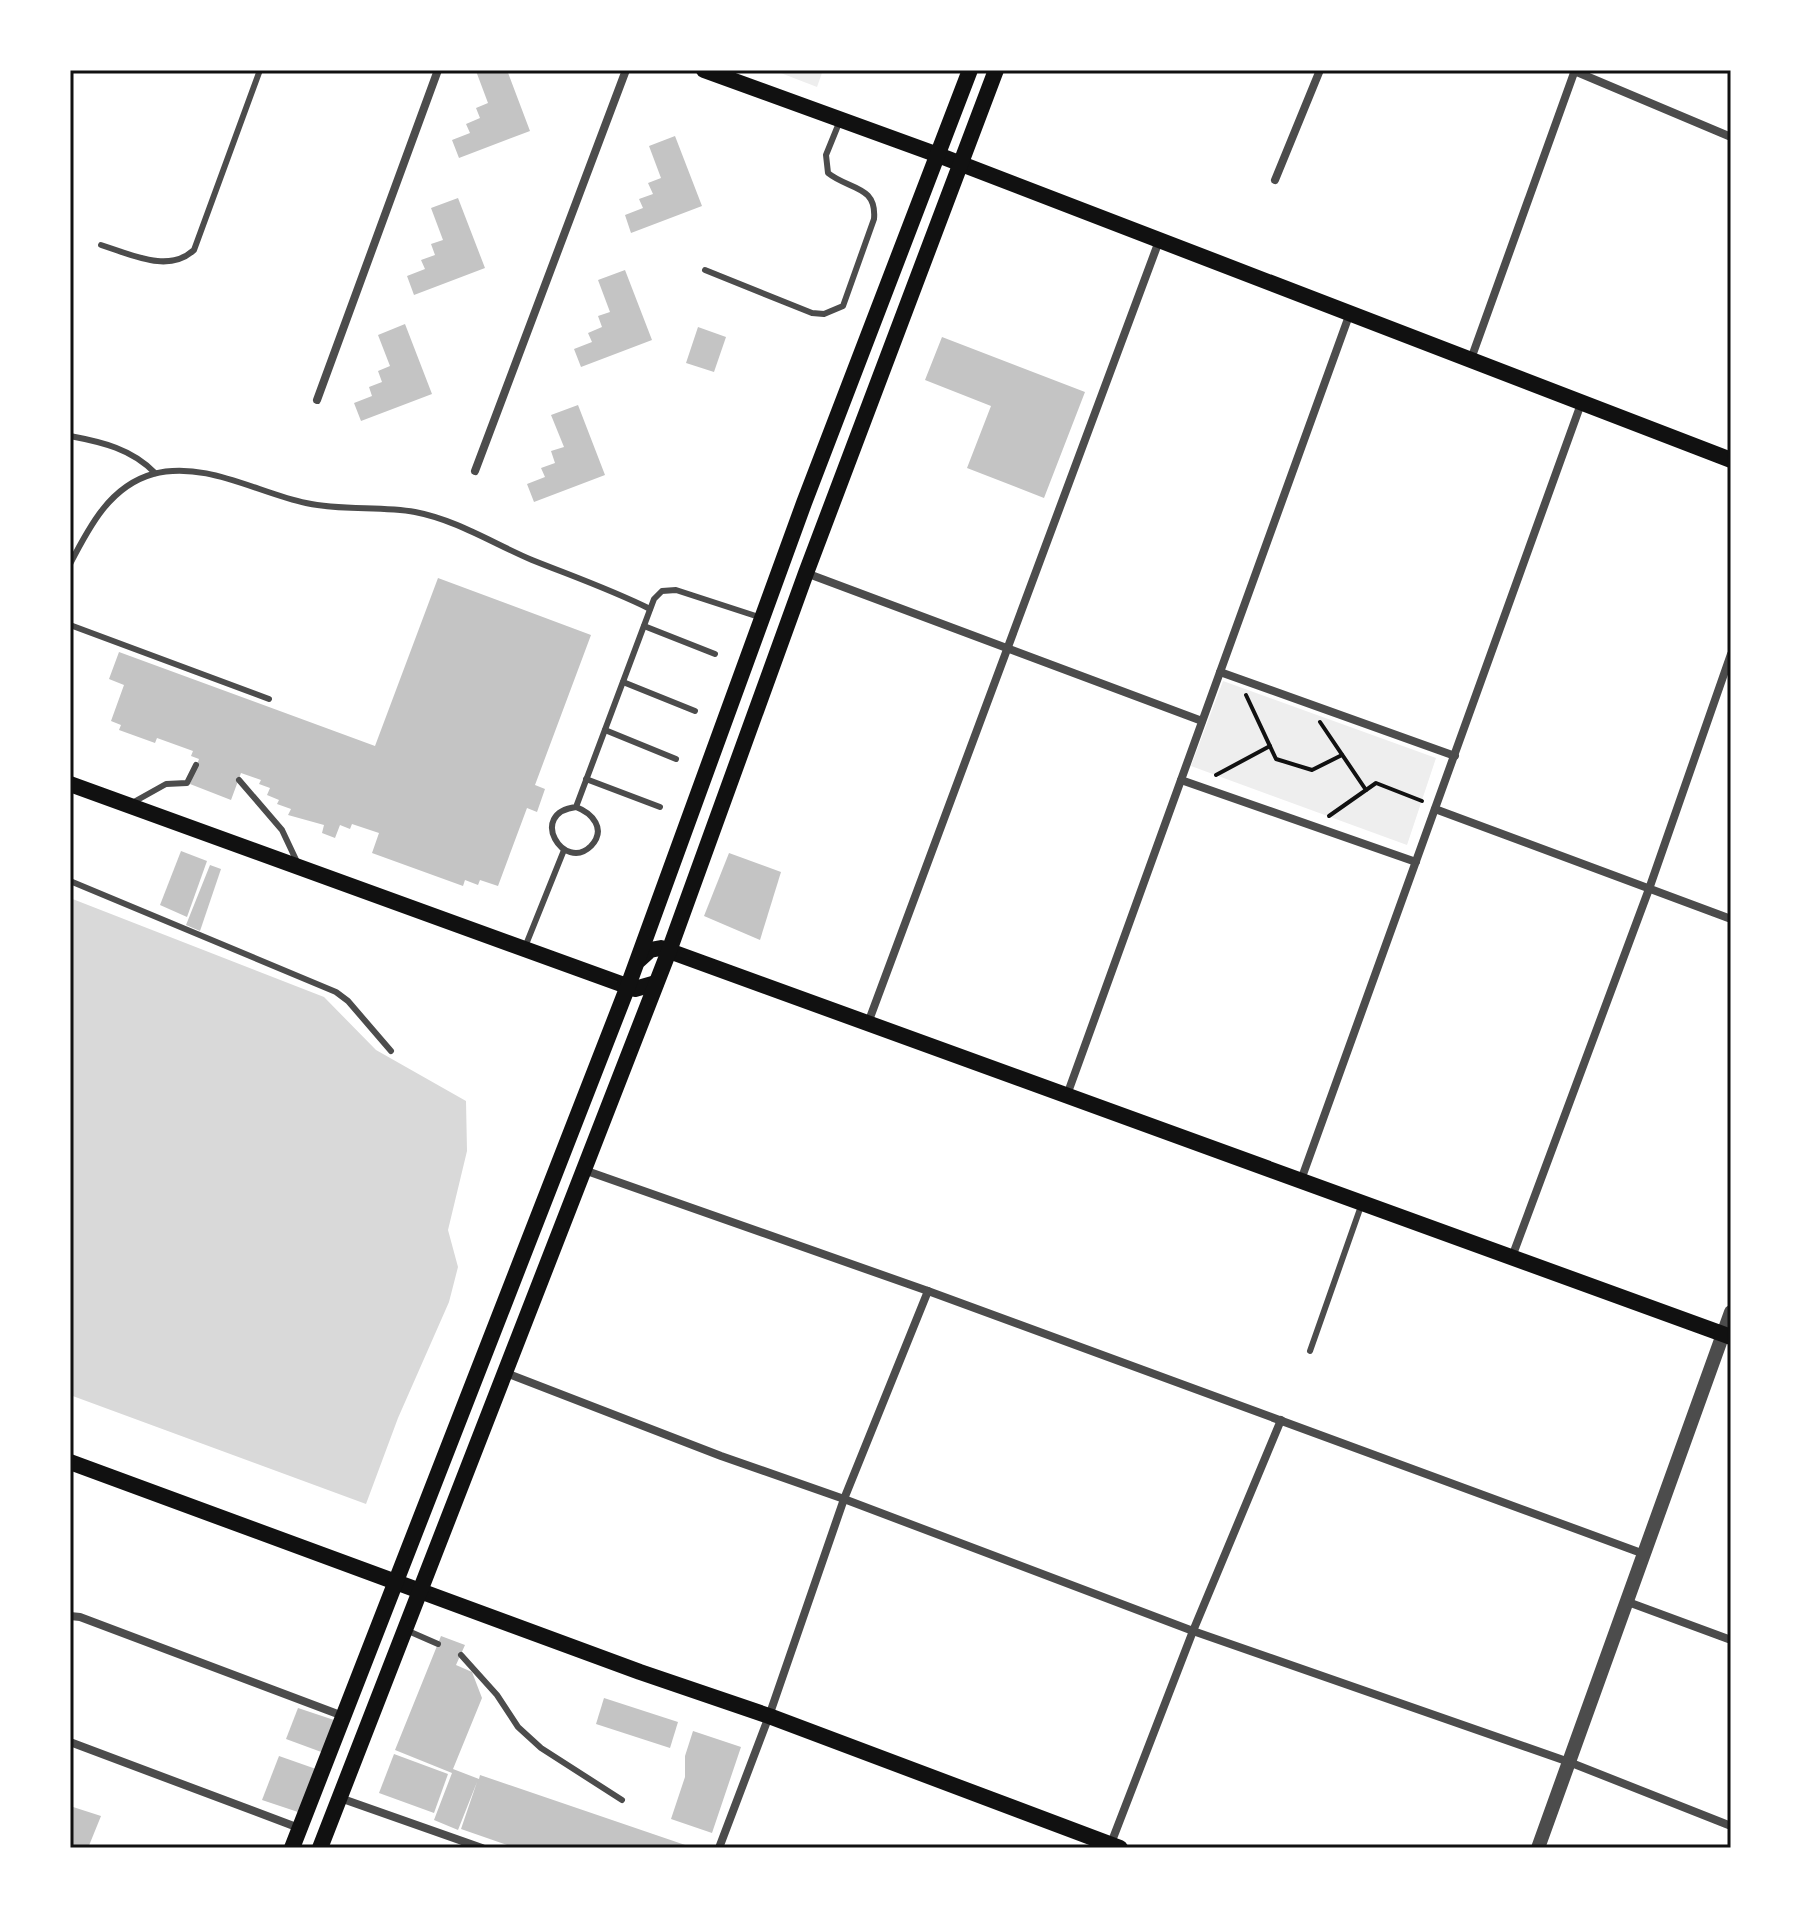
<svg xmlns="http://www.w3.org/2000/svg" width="1801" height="1918" viewBox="0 0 1801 1918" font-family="Figtree,sans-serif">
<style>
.green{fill:#eee}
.water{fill:#d9d9d9}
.building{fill:#c4c4c4}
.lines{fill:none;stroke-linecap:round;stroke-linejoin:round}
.path{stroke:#111;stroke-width:4}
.service{stroke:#4c4c4c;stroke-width:6}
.minor{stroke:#4c4c4c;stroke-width:8}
.tertiary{stroke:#4c4c4c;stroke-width:14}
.secondary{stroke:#111;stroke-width:16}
.neatline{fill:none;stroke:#111;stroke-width:3}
</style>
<rect width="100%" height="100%" fill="#fff"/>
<g class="green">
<path d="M773,70H823L817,87Z"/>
<path d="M1223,681L1436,758L1407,845L1191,766Z"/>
</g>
<path class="water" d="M70,898L324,997L376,1050L466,1101L467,1151L448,1230L458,1267L449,1302L398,1418L366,1504L70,1395Z"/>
<g class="building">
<path d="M478,70H507L530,131L459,158L452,140L470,133L466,124L480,118L476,108L488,103L476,71Z"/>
<path d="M675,136L702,206L631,233L625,215L643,208L639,199L653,194L648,183L661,178L649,146Z"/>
<path d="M458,198L485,268L414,295L407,276L425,269L421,260L435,255L431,244L443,240L431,208Z"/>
<path d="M625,270L652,340L581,367L574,349L592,342L588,333L602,327L598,316L610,312L598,280Z"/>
<path d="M405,324L432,394L361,421L354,403L372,396L369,387L382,382L378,371L390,366L378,335Z"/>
<path d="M698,327L726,337L714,372L686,363Z"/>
<path d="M942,337L1085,392L1044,498L967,468L991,406L925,380Z"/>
<path d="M578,405L605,475L534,502L527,484L545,477L541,468L555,463L551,451L564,447L551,415Z"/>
<path d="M438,578L591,635L535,785L545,789L537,812L527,808L498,886L480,880L478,885L465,880L463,886L372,853L379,833L352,824L350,829L340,825L335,838L322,833L324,825L288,815L291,809L277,804L279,800L267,795L270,788L259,784L261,780L241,773L231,800L190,784L199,759L191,756L193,751L157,738L155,743L119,730L121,725L111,721L124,685L109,679L119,652L375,746Z"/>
<path d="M181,851L207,861L187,917L160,905Z"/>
<path d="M729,853L781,872L760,940L704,916Z"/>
<path d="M210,865L221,869L200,931L186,925Z"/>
<path d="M441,1636L465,1645L456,1665L472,1672L482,1698L453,1769L479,1779L480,1775L694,1848H516L461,1829L477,1782L458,1830L434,1820L452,1773L395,1750Z"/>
<path d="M604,1698L678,1722L670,1748L596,1724Z"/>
<path d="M298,1708L337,1721L324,1753L286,1739Z"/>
<path d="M693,1731L741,1747L712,1833L671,1819L685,1777V1756Z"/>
<path d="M394,1754L448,1774L434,1813L379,1793Z"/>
<path d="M279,1756L316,1769L298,1812L262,1800Z"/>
<path d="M70,1806L101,1816L88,1848H70Z"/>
</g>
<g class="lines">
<g class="path">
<path d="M1246,695L1276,759L1312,770L1342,755"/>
<path d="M1320,722L1366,790"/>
<path d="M1216,775L1270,746"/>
<path d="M1329,816L1376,783L1422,801"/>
</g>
<g class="service">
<path d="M101,245C131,254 168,274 194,250L260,70"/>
<path d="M705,270L812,313L824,314L843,306L874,219C877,185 849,190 828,173L826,155L839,123"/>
<path d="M70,436C102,442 132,449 155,473"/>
<path d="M70,564C89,527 110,486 153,474C204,460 258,493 306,503C342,511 379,506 415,512C457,520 494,544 532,560C572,576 612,590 650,609"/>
<path d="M70,625L269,699"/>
<path d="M644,626L715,654"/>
<path d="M623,682L695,711"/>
<path d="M605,730L676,759"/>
<path d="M586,779L660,807"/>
<path d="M239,780L282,830L298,864"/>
<path d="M132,803L166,784L187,783L196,765"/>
<path d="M576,807C527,813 564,873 591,846C607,829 592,813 576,807L654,599L662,591L676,590L762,618"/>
<path d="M70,881L336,992L348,1001L391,1051"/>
<path d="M525,947L564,850"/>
<path d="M1310,1351L1361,1206"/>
<path d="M406,1630L438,1644"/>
<path d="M461,1655L497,1695L518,1727L541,1748L622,1800"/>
</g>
<g class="minor">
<path d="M1572,70L1731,137"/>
<path d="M1275,180L1320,70"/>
<path d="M1471,359L1575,70"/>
<path d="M317,400L438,70"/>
<path d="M475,471L626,70"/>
<path d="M806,573L1202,721"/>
<path d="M1220,672L1455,756"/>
<path d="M1181,780L1416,862"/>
<path d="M1435,809L1731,919"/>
<path d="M868,1023L1159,241"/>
<path d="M1067,1095L1350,313"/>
<path d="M584,1170L928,1291L1644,1554"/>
<path d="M1301,1180L1582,401"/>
<path d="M1512,1257L1649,889L1731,654"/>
<path d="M506,1373L721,1456L844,1499L1193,1631L1569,1762L1731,1826"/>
<path d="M1628,1602L1731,1640"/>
<path d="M70,1616L80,1617L343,1716"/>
<path d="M70,1742L299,1828"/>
<path d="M340,1798L482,1848"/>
<path d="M1110,1846L1193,1631L1281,1420"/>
<path d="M719,1848L769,1716L844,1499L928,1291"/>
</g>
<path class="tertiary" d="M1538,1848L1731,1312"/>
<g class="secondary">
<path d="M704,70L938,155L1731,460"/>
<path d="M70,784L635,989L656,983"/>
<path d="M639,960L650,950L661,948L1731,1337"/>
<path d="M70,1462L640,1672L769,1716L1120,1848"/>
<path d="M292,1848L628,986L804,503L970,70"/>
<path d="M320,1848L669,951L806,573L996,70"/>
</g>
</g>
<rect width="1801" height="1918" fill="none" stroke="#ffffff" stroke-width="144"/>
<rect x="72" y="72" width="1657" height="1774" class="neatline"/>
</svg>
